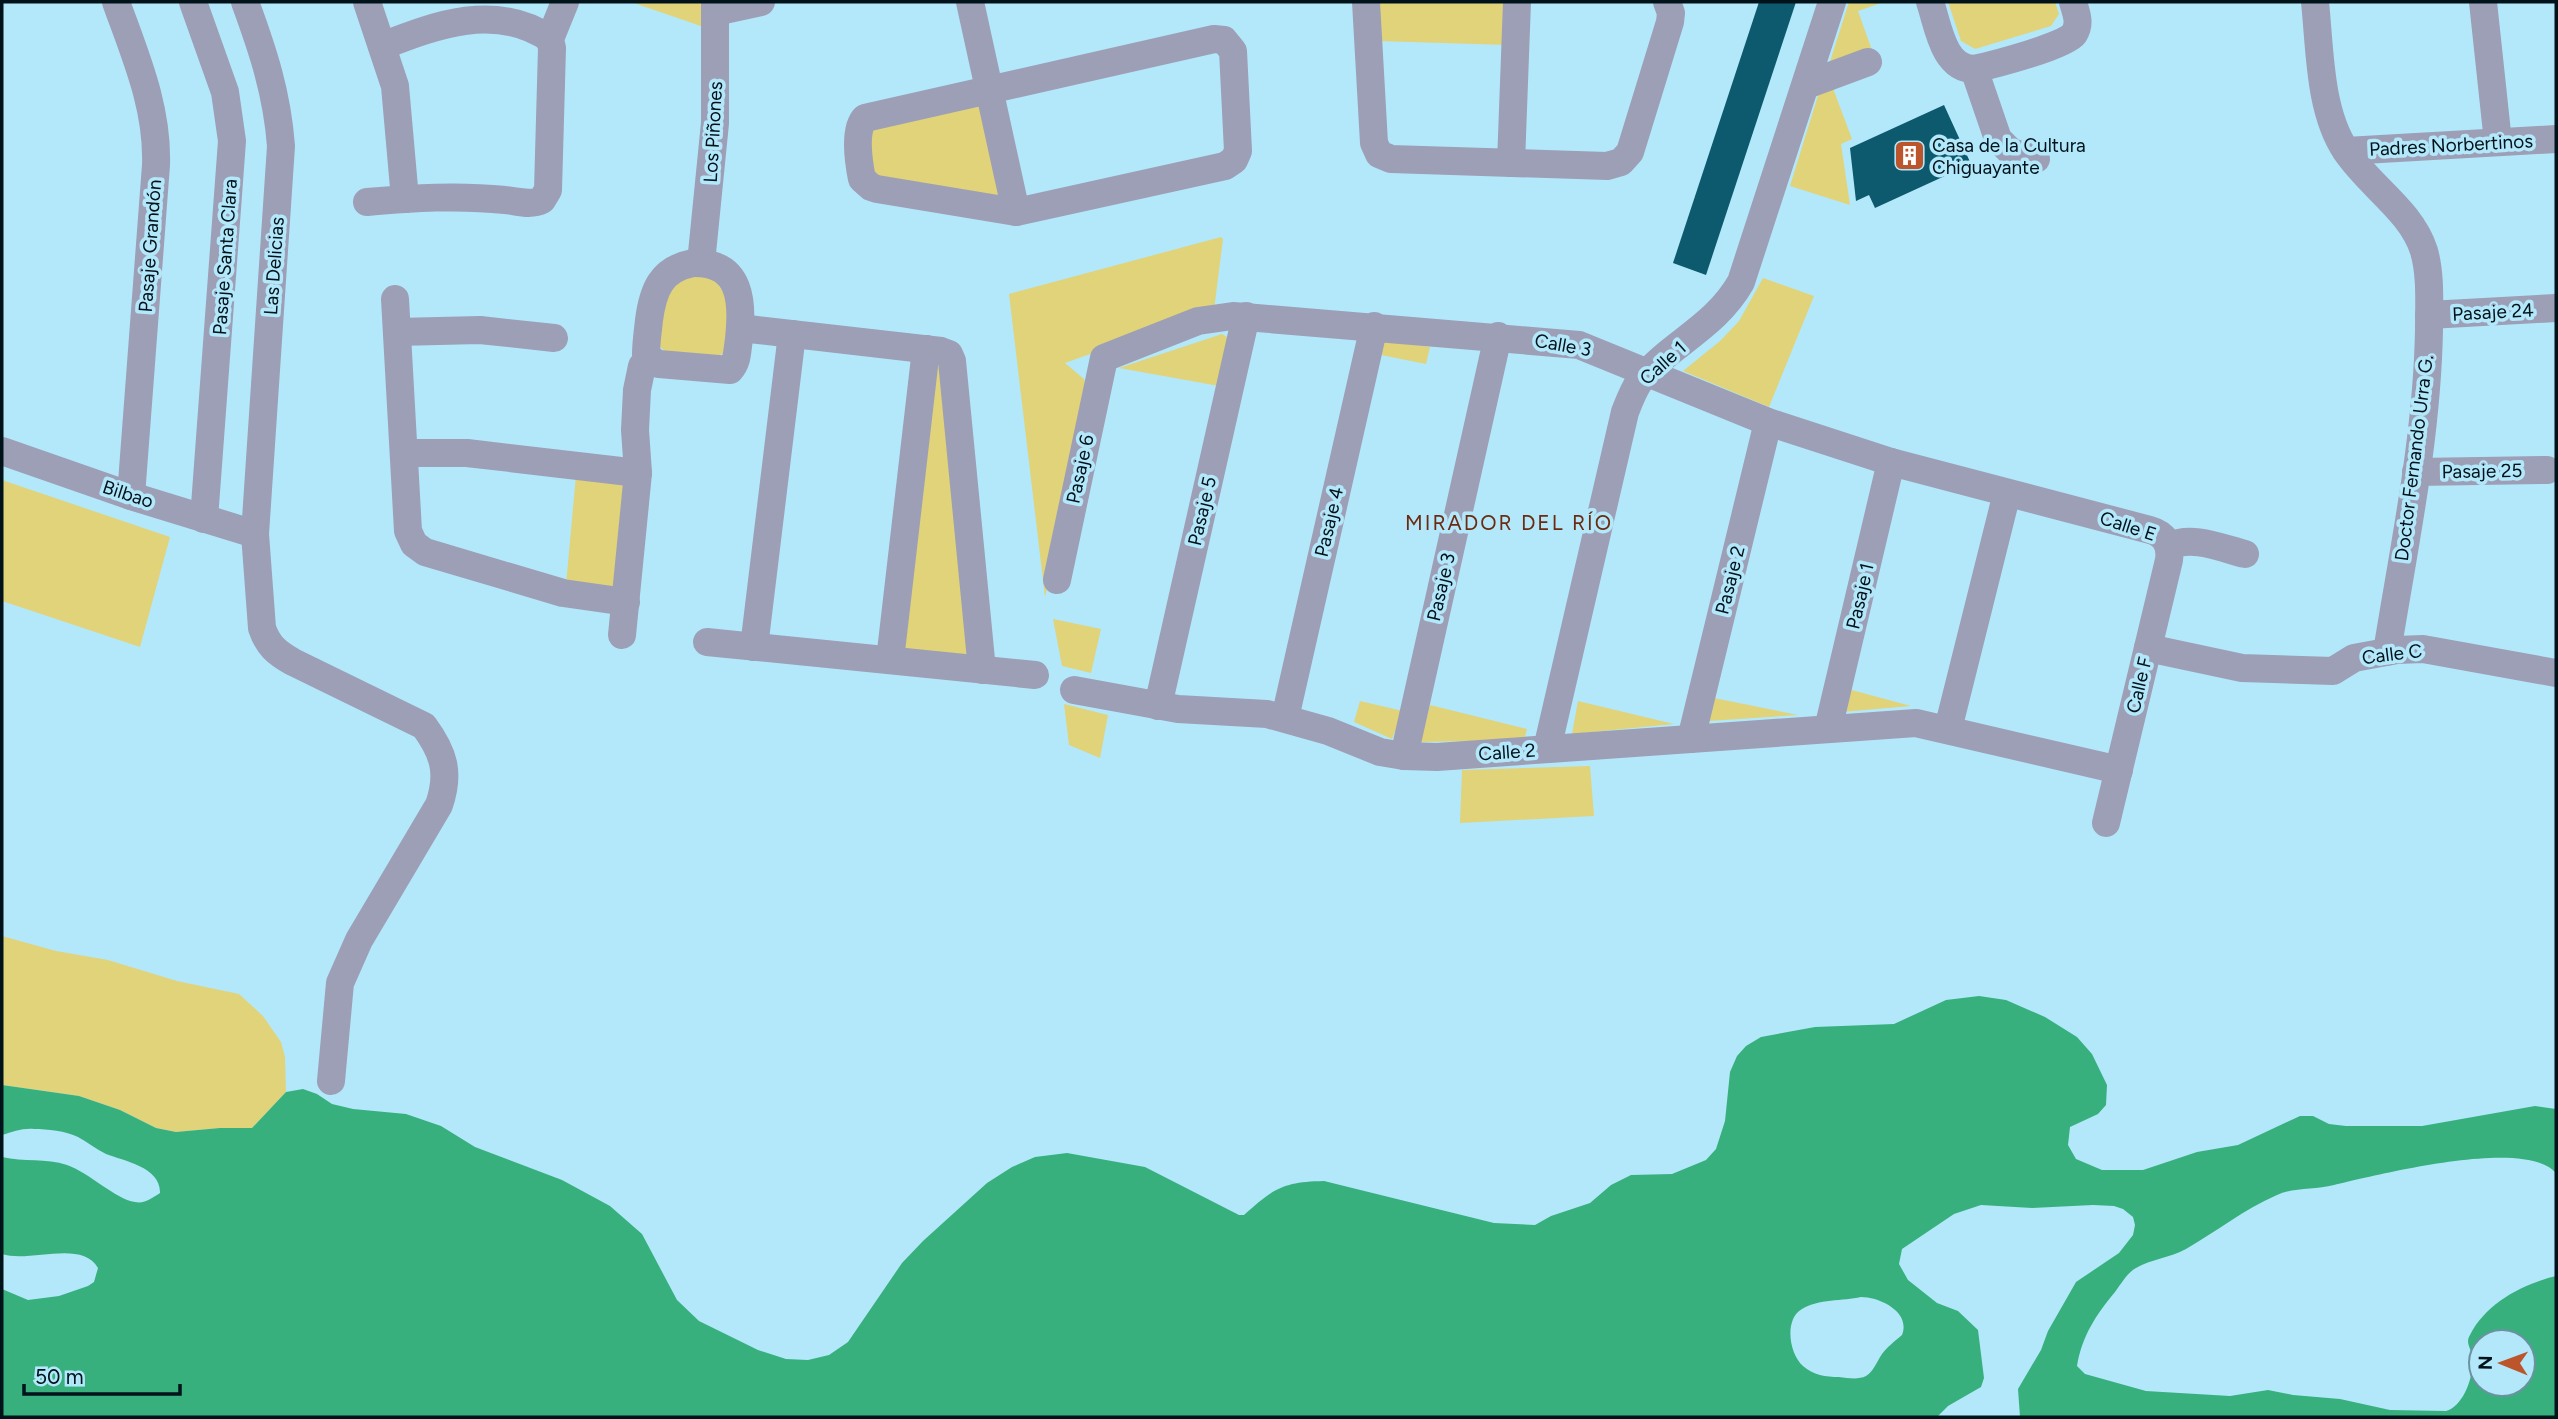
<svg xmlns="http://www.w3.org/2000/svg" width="2558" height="1419" viewBox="0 0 2558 1419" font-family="Figtree,sans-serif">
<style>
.green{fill:#e0d37a}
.water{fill:#37b07d;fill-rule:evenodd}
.building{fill:#0d596d}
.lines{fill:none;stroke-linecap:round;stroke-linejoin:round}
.minor{stroke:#9d9fb6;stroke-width:28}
.labels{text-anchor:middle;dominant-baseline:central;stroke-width:7;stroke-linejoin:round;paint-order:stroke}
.street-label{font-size:19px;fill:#00121a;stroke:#b3e8fb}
.poi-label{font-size:19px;fill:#00121a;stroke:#b3e8fb;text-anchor:start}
.neighbourhood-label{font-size:21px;letter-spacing:2px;fill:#6c2b10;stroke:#b3e8fb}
</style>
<rect width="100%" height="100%" fill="#b3e8fb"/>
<g class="green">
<path d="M631,2H702L703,27L695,24Z"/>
<path d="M1375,2H1509L1507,45L1377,41Z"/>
<path d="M1849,2H1884L1858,11L1873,53L1827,71Z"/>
<path d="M1948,2H2055L2059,14L2051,26L1975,49L1961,41Z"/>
<path d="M1831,83L1852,139L1841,144L1850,205L1790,186L1820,89Z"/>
<path d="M981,102L1007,205L876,180L870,170V129Z"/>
<path d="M1221,237L1223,239L1214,310L1065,363L1084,379L1090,396L1045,597L1009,294Z"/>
<path d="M687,273L715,280L730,301L724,352L717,358L666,352L659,346L660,303Z"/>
<path d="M1763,278L1814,296L1769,407L1683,371L1720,341L1739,321Z"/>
<path d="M1222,334L1232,340L1219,386L1119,368Z"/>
<path d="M1384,340L1430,347L1426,364L1381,355Z"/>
<path d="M938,360L971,649L964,655L903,650Z"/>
<path d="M576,475L626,479L618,587L566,585Z"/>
<path d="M2,480L170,537L140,647L2,601Z"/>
<path d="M1053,619L1101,629L1091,673L1062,666Z"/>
<path d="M1848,689L1911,706L1842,712Z"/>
<path d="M1714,698L1798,715L1709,721Z"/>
<path d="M1360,701L1403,711L1392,739L1354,722Z"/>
<path d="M1578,701L1674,724L1572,734Z"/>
<path d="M1064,704L1108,715L1100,758L1069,745Z"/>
<path d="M1430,705L1527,729L1524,740L1420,742Z"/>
<path d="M1590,766L1594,816L1460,823L1462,770Z"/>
<path d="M2,936L56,951L108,960L177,981L239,994L263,1016L281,1042L285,1057L286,1092L252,1128H220L176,1132L156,1128L120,1110L79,1096L2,1085Z"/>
</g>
<path class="water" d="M1979,996L2006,1000L2045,1017L2077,1037L2092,1054L2107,1085L2106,1105L2098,1114L2070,1127L2068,1145L2076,1159L2102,1170H2143L2197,1152L2238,1145L2300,1116H2313L2329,1124L2346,1126H2422L2535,1106L2556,1109V1173C2525,1137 2378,1175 2334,1185C2315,1190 2295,1187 2277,1195C2244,1209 2216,1232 2186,1249C2170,1258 2151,1259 2136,1268C2127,1273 2121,1284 2115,1292C2096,1315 2082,1336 2077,1366L2085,1374L2146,1391L2230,1396L2268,1390L2293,1395L2340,1399L2390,1410L2446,1411C2464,1406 2475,1374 2472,1356C2471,1348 2465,1343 2470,1335C2486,1303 2523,1284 2556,1276V1417H2020L2018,1389L2041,1350L2048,1331L2076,1282L2119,1253L2133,1235L2135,1225L2133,1217L2123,1209L2114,1206L2093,1205L2032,1208L1981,1205L1954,1214L1902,1249L1899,1264L1908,1280L1937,1303L1958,1311L1978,1330L1984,1378L1981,1387L1948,1406L1937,1417H2V1289L28,1300L59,1296L88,1286L94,1282L98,1268C82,1239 30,1263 2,1254V1157C24,1162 46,1158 67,1165C90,1173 115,1199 135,1202C145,1204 152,1198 160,1193C161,1167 124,1161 106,1154C96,1149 87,1142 78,1137C66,1131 47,1129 34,1129C22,1128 13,1132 2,1135V1085L79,1096L120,1110L156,1128L176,1132L220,1128H252L286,1092L303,1089L317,1094L332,1104L353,1109L406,1114L441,1126L475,1147L562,1180L610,1206L642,1234L677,1300L699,1321L758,1350L786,1359L808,1360L829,1355L848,1342L902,1263L923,1241L987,1183L1012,1167L1035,1157L1067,1153L1145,1167L1239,1215H1244C1274,1188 1283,1182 1324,1181L1494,1223L1535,1225L1551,1216L1590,1203L1611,1185L1631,1175L1672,1174L1706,1160L1716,1149L1725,1121L1730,1072L1737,1056L1746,1046L1761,1037L1815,1027L1894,1024L1946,1000ZM1861,1297C1880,1297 1911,1312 1902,1335C1895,1341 1887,1347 1882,1354C1877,1361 1874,1371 1866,1376C1858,1380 1848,1378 1839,1377C1826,1377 1813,1375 1803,1366C1789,1354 1784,1319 1802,1309C1818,1299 1843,1301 1861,1297ZM2481,1342H2523V1384H2481Z"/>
<g class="building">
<path d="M1759,2H1796L1706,275L1673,263Z"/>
<path d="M1944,105L1971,164L1875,208L1869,195L1856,201L1850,148Z"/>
</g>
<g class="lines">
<g class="minor">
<path d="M116,2C135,55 158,107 156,165L131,496"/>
<path d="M193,2L225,92L232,141L204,519"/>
<path d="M245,2C263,51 277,93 281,146L255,534L262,628C268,646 277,653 293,662L424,726C444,753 450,773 439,805L359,940L340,983L331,1081"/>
<path d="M367,2L395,86L405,199"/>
<path d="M970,2L1016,212"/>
<path d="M1366,2L1374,143L1379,154L1391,159L1607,166L1621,162L1630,152L1670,22L1671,13L1667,2"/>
<path d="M1930,2C1938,25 1943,69 1974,69C1992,65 2066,46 2074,34C2081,23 2076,13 2073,2"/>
<path d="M2315,2C2320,49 2319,111 2346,151C2369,186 2411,210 2424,251C2431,275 2429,305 2429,330C2427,439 2404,546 2387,652"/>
<path d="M2483,2L2498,142"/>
<path d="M715,12L761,2"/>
<path d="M1214,39L1224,40L1233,51L1238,151L1234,160L1225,166L1016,212L877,189L871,187L862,179C859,164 853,130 865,118Z"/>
<path d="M382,46C436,25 496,2 550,39"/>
<path d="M1974,69L1998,139L2011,152L2036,159"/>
<path d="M1806,85L1868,62"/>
<path d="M2346,151L2556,139"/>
<path d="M1511,163L1517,2"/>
<path d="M367,202C413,198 458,195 505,200C517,201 530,206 542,200L548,190L552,48L550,39L565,2"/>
<path d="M693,263C742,262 743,303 739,339C737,350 738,362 730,370L659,364L654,362L646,354C646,342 648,331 649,320C653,290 661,269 693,263Z"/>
<path d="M701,263L715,123V2"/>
<path d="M395,299L408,531L414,544L425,552L563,593L626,602"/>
<path d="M2429,315L2556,308"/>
<path d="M740,328L941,351L949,354L952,361L982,670"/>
<path d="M397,332L480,330L554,338"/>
<path d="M2,451L131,496L255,534"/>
<path d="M404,453H467L638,473"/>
<path d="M2416,472L2547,470"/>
<path d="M2169,546C2193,535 2221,548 2245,554"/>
<path d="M1057,580L1104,358L1198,321L1233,316L1579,345L1768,422L1891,462L2150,530C2165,534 2171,545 2169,560L2106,823"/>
<path d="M622,635L638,473L635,430L637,390L642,366L649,359"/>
<path d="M707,642L1035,675"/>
<path d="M754,647L792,334"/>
<path d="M2148,648L2242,668L2333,671L2354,658L2397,650L2423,649L2556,673"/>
<path d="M890,660L926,349"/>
<path d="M1074,690L1178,709L1267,714L1328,731L1380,752L1404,756L1437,757L1916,723L2119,770"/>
<path d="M1158,706L1246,316"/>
<path d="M1285,718L1374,326"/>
<path d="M1828,729L1891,462"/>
<path d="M1948,729L2007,493"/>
<path d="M1691,739L1768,422"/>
<path d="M1547,749L1625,412C1629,402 1633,391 1639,382C1670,343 1714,329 1741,282L1832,2"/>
<path d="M1404,756L1498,336"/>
</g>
</g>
<defs>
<symbol id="building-square" viewBox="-11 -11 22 22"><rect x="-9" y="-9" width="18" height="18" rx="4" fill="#bc552b" stroke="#b3e8fb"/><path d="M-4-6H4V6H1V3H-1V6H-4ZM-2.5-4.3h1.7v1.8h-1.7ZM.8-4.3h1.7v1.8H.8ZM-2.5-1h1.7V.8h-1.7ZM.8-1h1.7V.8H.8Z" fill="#fff"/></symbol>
</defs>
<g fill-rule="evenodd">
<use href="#building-square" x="1892" y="138" width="35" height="35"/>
</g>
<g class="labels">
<g class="street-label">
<text transform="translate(713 132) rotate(-87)">Los Piñones</text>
<text transform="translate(2451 145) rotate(-3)">Padres Norbertinos</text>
<text transform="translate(150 246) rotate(-86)">Pasaje Grandón</text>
<text transform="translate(225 257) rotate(-86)">Pasaje Santa Clara</text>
<text transform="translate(274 266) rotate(-86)">Las Delicias</text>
<text transform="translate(2493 312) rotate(-3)">Pasaje 24</text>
<text transform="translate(1563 345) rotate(10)">Calle 3</text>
<text transform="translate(1663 363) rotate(-42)">Calle 1</text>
<text transform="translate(2414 458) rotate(-83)">Doctor Fernando Urra G.</text>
<text transform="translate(1080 469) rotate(-78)">Pasaje 6</text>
<text transform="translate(2482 471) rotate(-1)">Pasaje 25</text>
<text transform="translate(128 494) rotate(18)">Bilbao</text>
<text transform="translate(1202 511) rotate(-77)">Pasaje 5</text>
<text transform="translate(1329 522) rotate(-77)">Pasaje 4</text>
<text transform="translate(2128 526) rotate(18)">Calle E</text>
<text transform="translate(1730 580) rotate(-76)">Pasaje 2</text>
<text transform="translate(1441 587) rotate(-77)">Pasaje 3</text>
<text transform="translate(1860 596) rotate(-77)">Pasaje 1</text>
<text transform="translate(2392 654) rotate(-7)">Calle C</text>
<text transform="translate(2139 685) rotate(-77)">Calle F</text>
<text transform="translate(1507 752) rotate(-4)">Calle 2</text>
</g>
<g class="poi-label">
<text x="1932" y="145">Casa de la Cultura<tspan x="1932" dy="22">Chiguayante</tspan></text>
</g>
<g class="neighbourhood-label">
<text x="1509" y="522">MIRADOR DEL RÍO</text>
</g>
</g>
<rect width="2558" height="1419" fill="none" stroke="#00121a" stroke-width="7"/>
<g transform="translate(2502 1363) rotate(271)"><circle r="33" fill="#b3e8fb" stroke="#6b92a1" stroke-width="2"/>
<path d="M0-5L12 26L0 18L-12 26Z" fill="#bc552b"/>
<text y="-10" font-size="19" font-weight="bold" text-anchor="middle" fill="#00121a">N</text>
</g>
<path d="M24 1384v10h156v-10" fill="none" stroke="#00121a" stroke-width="3.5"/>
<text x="35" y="1384" font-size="21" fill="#00121a" stroke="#b3e8fb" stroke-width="5" paint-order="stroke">50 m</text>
</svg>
